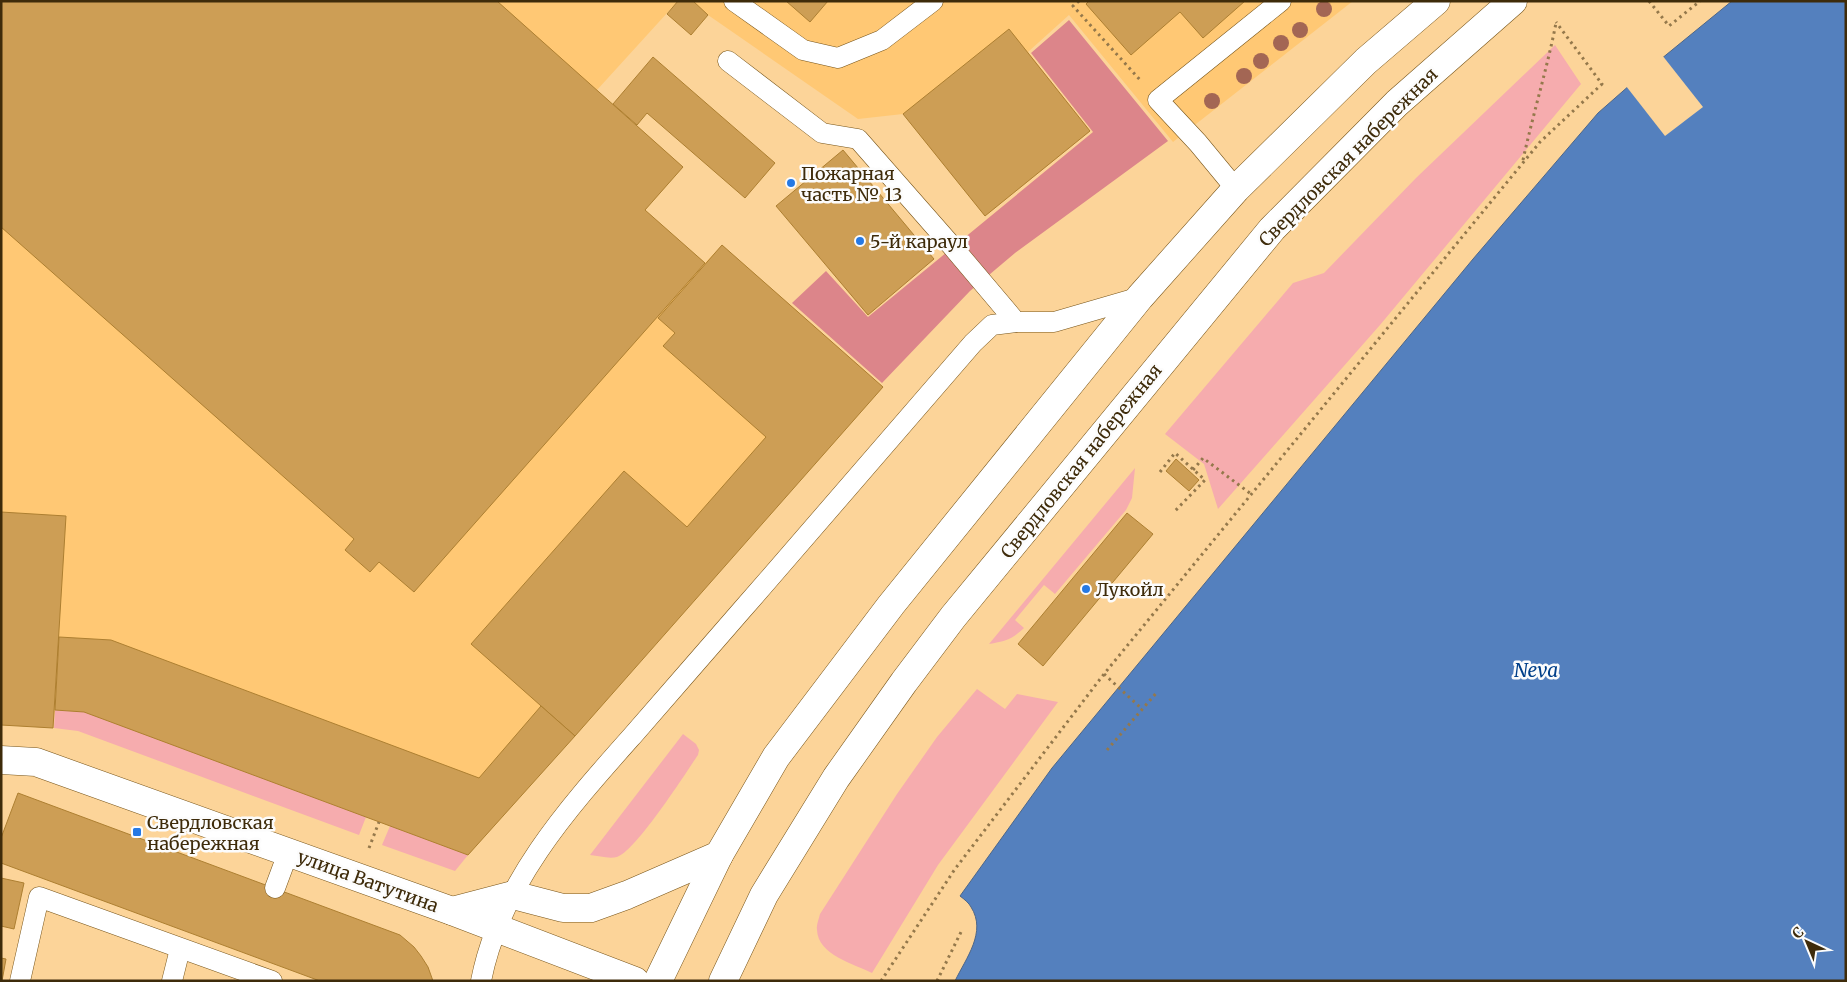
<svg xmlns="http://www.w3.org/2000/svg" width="1847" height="982" viewBox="0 0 1847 982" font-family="Merriweather,serif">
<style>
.built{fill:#ffc874}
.green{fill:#f6acae}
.forest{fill:#dc858a}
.water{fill:#5480be;stroke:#4d6688}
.pier{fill:#fcd499}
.building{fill:#cd9e55;stroke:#ad7f31}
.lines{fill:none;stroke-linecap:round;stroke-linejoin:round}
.service-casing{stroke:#775418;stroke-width:21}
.minor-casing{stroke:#775418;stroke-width:29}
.primary-casing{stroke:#775418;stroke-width:29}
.path{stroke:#94784b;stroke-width:3;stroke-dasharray:2.5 4;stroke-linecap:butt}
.service{stroke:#fff;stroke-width:20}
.minor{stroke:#fff;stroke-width:28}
.primary{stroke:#fff;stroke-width:28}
.tree{fill:#a36654}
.poi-dot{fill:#2679e4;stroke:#fcfcfc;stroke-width:2}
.labels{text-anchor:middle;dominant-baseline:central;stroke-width:5;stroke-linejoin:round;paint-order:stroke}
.street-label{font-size:18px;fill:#3e2b0a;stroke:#fcfcfc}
.poi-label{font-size:18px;fill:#3e2b0a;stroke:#fcfcfc;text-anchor:start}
.water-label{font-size:19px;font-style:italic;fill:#003f89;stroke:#fcfcfc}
</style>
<rect width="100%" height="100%" fill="#fcd499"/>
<g class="built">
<path d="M1,1H678L597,90L683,167L645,210L705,263L722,245L883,387L468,855L84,712L55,710L53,728L1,725Z"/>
<path d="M693,1H1353L1173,142L1069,15L1028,52L1090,131L985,216L903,114L858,119L708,15Z"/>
</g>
<g class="green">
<path d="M1555,45L1581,84L1380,325L1218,509L1204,464L1165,434L1293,283L1324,273L1416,178Z"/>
<path d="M1135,468L1132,498L1126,510L1055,594L1044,585L1015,620L1024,628C1011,640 1005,641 989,644Z"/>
<path d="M977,689L1005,709L1017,694L1058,702L938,865L872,973C854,964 818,955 817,930C816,925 819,919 820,914L897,794L937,737Z"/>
<path d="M55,710L84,712L366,817L359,835L78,731L54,728Z"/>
<path d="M683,734L696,744L699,750L698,755C685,774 636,851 617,857C609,859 599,856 590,855Z"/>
<path d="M390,826L468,855L455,871L382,845Z"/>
</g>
<path class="forest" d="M1069,20L1168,141L1015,253L970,291L882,383L792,303L826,271L868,317L1093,132L1031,53Z"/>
<path class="water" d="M1732,1H1846V981H955C966,958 987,932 971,907C969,903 964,899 960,896L1052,768L1473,259L1598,113L1639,77Z"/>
<path class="pier" d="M1662,55L1703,107L1665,136L1626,86Z"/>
<g class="building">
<path d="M1,1H497L683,167L645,210L705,263L414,592L379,562L370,572L345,550L354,539L1,227Z"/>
<path d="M678,1H693L708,15L691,35L667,14Z"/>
<path d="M786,1H828L810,22Z"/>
<path d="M1089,1H1245L1203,38L1180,12L1131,55L1086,4Z"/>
<path d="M1009,29L1090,131L985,216L903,114Z"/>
<path d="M653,57L775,163L745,198L647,113L637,125L613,104Z"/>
<path d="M843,150L934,259L868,315L776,206Z"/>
<path d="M722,245L883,387L575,736L471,644L624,471L687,527L766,437L663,346L675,333L658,318Z"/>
<path d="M1176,459L1199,480L1189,491L1166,471Z"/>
<path d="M1,512L66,516L53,728L1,725Z"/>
<path d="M1127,513L1153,534L1043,666L1018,644Z"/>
<path d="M59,637L111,640L479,778L541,706L575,736L468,855L84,712L55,710Z"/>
<path d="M18,793L400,935L414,947L421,956L428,967L433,981H320L1,863V838Z"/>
<path d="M1,878L24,883L14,929L1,926Z"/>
<path d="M1,958L6,959L2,981H1Z"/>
</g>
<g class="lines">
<defs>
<g id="service">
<path d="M734,1L803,50L838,58L882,40L933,1"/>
<path d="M728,61L822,133L858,139L951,245L1016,322"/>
<path d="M1236,189L1198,143L1158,100L1281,1"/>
<path d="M275,888L288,853"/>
<path d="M20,981L39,897L272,981"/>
<path d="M172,981L180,949"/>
<path d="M481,981C500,883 570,806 634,734C670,693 705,652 741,611C819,522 896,432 973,343L992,325L1016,322H1054L1140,297"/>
</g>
<g id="minor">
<path d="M1,760L36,762L452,911L635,981"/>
<path d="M452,911L513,895L563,908H591L627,895L719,855"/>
</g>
<g id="primary">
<path d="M658,981L719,855L776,757L891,605L1140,297L1236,189L1366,61L1436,1"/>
<path d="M723,981L764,895L836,778L904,682L953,617L1272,229L1397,103L1513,1"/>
</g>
</defs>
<use href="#service" class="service-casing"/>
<use href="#minor" class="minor-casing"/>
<use href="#primary" class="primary-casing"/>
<g class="path">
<path d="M1079,1L1073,6L1141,81"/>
<path d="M1649,1L1669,26L1700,1"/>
<path d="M1523,160C1533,114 1547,69 1556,23"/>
<path d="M1193,470L1203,458L1251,494"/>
<path d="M1160,472L1175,453L1205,480L1175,511"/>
<path d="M1104,674L1142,709"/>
<path d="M1107,750L1158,691"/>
<path d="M369,848L379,822"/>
<path d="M881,981L955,869L1104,674L1540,142L1602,84L1556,22"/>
<path d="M937,981L961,932"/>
</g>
<use href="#service" class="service"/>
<use href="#minor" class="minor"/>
<use href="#primary" class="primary"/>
</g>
<g class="tree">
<circle cx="1324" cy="9" r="8"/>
<circle cx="1300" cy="30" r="8"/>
<circle cx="1281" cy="43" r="8"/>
<circle cx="1261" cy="61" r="8"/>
<circle cx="1244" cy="76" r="8"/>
<circle cx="1212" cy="101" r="8"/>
</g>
<g class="poi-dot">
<circle cx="791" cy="183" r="5"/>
<circle cx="860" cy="241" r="5"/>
<circle cx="1086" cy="589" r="5"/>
<rect x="132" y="827" width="10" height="10" rx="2.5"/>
</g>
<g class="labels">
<g class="street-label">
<text transform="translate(1348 157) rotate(-45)">Свердловская набережная</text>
<text transform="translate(1081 461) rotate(-51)">Свердловская набережная</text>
<text transform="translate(368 881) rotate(20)">улица Ватутина</text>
</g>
<g class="poi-label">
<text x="801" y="173">Пожарная<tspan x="801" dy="21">часть № 13</tspan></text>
<text x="870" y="241">5-й караул</text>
<text x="1096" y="589">Лукойл</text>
<text x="147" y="822">Свердловская<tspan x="147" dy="21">набережная</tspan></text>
</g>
<g class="water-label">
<text x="1536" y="670">Neva</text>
</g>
</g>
<rect width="1847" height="982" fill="none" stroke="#3e2b0a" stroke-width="5"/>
<g transform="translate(1807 942) rotate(316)" stroke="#fcfcfc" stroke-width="4" paint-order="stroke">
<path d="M0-4L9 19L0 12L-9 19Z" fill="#3e2b0a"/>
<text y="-8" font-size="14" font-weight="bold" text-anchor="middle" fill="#3e2b0a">С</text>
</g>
</svg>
